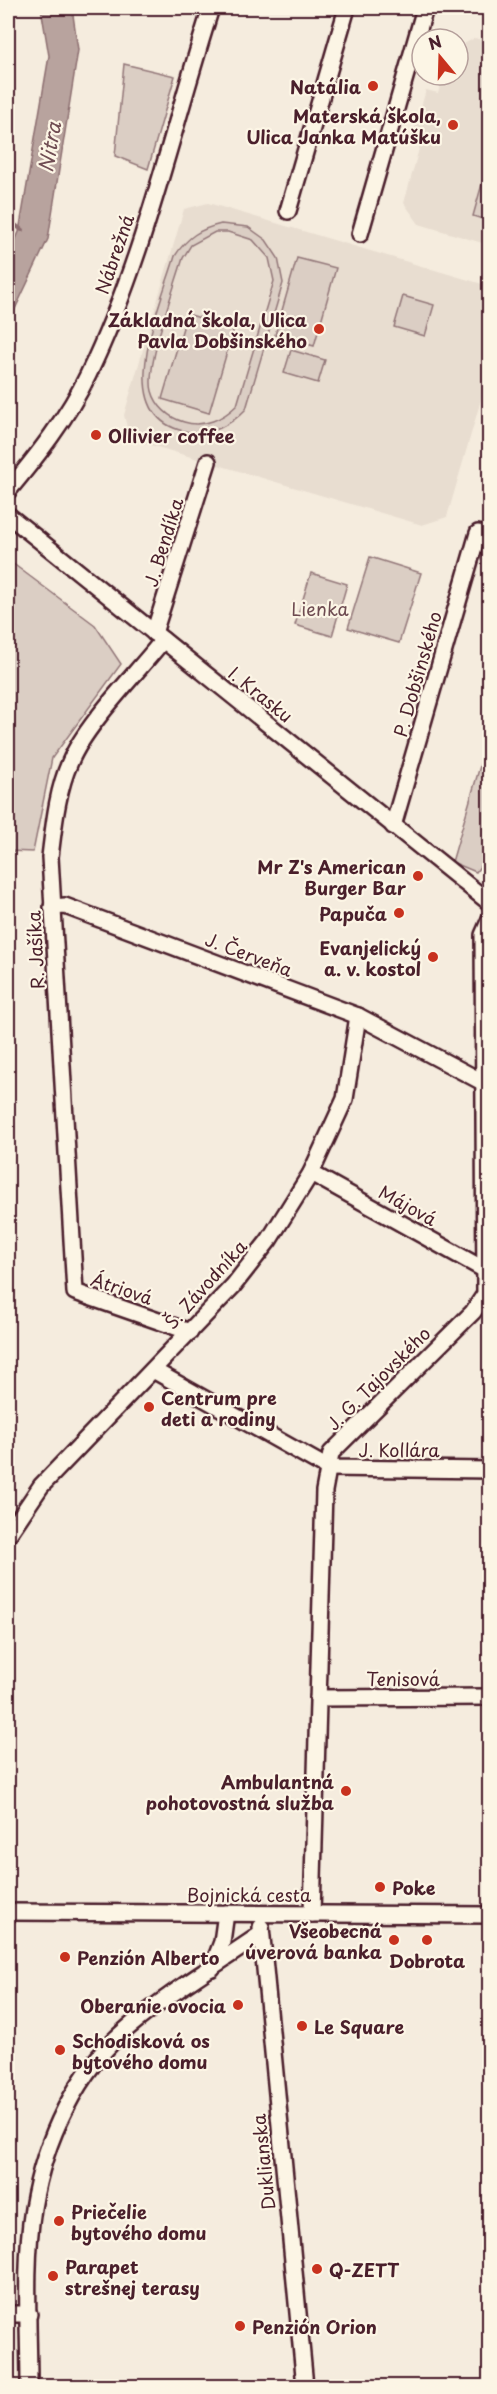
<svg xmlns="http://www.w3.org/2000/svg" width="497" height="2394" viewBox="0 0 497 2394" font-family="'Playpen Sans',sans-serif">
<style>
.built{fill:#e8ddd0}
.green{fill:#dbcec4;stroke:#927678;stroke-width:1.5;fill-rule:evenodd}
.water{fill:#b8a39e;stroke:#8c6e70;stroke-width:1.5}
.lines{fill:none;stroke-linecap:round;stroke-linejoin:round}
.stream{stroke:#8c6e70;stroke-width:4}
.minor-casing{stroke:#4a1f2b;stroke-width:20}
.minor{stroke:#fcf5e5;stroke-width:15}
.poi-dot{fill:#c8321e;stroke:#fcf5e5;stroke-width:2}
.labels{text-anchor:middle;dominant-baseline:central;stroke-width:4.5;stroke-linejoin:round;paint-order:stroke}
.poi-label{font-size:18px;font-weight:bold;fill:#4a1f2b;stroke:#fcf5e5;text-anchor:start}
.street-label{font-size:18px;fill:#4a1f2b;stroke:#fcf5e5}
.park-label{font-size:18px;fill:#6e4b51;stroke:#fcf5e5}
.water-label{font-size:20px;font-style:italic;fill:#704d53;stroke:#fcf5e5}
</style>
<rect width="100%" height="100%" fill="#f5ecde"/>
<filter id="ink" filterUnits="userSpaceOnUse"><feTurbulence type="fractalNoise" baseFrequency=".0167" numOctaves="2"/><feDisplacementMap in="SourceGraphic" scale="12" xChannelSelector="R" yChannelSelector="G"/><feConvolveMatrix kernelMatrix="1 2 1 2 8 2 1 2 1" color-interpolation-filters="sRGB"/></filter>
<g filter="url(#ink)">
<g class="built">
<path d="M475,38L489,43V245L419,224L404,203L420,145L411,142L426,90L438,93L444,75H458V47Z"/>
<path d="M208,203L489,286V372L447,517L422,525L130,439L124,415L184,209Z"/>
</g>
<g class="green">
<path d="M124,64L175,76L148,169L115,156Z"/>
<path d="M489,159L490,221H489L473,216Z"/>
<path d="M221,224L248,227L266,240L278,258L283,283L246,409C231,425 211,436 189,432C107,420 162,302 175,256C187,237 200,229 221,224ZM215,232H228L253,240L269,258L274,281L237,405C223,419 204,428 184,422C169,418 156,406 152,391C145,366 175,286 183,258L191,245Z"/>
<path d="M297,258L336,268L314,346L275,335Z"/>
<path d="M403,296L434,305L425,336L394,327Z"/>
<path d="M187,314L234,328L209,413L162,399Z"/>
<path d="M291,350L325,360L318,383L284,373Z"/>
<path d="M370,557L421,573L399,643L348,628Z"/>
<path d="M8,560L95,625L121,664L52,758L33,852L8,851Z"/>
<path d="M311,573L347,584L332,636L295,625Z"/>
<path d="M489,735V854L476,872L452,862Z"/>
</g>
<path class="water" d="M41,8H72L78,50L48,239L8,324V257L19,232L49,56Z"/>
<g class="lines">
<path class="stream" d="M8,220L22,230"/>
<defs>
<g id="minor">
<path d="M288,211L347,8"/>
<path d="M360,234L425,8"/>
<path d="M8,491C37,456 68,417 88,375C144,259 172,130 211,8"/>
<path d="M8,515L490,903"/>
<path d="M154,633L208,462"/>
<path d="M163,640C137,673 85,725 70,762C57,791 54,825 50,857L75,1292L190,1332"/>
<path d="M393,826L478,533"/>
<path d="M52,907L65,906L358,1016L490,1086"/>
<path d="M311,1173L485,1270"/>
<path d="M153,1370L328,1468L490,1470"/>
<path d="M8,1535L41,1486L233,1286L269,1240L311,1173L345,1099L358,1016"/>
<path d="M318,1698L490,1697"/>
<path d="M8,1912L490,1915"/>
<path d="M312,1914L324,1491L331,1453L473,1312L485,1294L483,935L490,919"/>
<path d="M261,1927L305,2386"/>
<path d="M212,1968L222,1942L226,1913"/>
<path d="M8,2314H29"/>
<path d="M29,2386C29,2328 24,2266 33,2208C44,2141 76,2070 130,2026C170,1992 218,1964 261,1934"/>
</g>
</defs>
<use href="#minor" class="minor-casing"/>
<use href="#minor" class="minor"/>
</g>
</g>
<g class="poi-dot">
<circle cx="373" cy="86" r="6"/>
<circle cx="453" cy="125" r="6"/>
<circle cx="319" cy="329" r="6"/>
<circle cx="96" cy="435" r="6"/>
<circle cx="418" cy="876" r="6"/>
<circle cx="399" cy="913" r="6"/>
<circle cx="433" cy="957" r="6"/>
<circle cx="149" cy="1407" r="6"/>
<circle cx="346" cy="1791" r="6"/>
<circle cx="380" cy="1887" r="6"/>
<circle cx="394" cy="1940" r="6"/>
<circle cx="427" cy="1940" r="6"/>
<circle cx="65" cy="1957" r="6"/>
<circle cx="238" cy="2005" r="6"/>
<circle cx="302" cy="2026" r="6"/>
<circle cx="60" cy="2050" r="6"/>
<circle cx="59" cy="2221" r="6"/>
<circle cx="317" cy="2269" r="6"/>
<circle cx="53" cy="2276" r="6"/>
<circle cx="240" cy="2326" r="6"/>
</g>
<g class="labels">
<g class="poi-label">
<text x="361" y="86" text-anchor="end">Natália</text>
<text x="441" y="115" text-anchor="end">Materská škola,<tspan x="441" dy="21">Ulica Janka Matúšku</tspan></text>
<text x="307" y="319" text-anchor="end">Základná škola, Ulica<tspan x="307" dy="21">Pavla Dobšinského</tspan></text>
<text x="108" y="435">Ollivier coffee</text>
<text x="406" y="866" text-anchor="end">Mr Z's American<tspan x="406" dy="21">Burger Bar</tspan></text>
<text x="387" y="913" text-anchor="end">Papuča</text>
<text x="421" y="947" text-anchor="end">Evanjelický<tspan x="421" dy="21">a. v. kostol</tspan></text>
<text x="161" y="1397">Centrum pre<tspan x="161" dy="21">deti a rodiny</tspan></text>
<text x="334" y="1781" text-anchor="end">Ambulantná<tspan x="334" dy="21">pohotovostná služba</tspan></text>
<text x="392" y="1887">Poke</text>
<text x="382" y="1930" text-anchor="end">Všeobecná<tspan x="382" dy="21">úverová banka</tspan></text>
<text x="77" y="1957">Penzión Alberto</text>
<text x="427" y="1960" text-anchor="middle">Dobrota</text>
<text x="226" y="2005" text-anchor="end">Oberanie ovocia</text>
<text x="314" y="2026">Le Square</text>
<text x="72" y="2040">Schodisková os<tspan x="72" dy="21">bytového domu</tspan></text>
<text x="71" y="2211">Priečelie<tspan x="71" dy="21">bytového domu</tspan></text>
<text x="65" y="2266">Parapet<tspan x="65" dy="21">strešnej terasy</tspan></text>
<text x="329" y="2269">Q-ZETT</text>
<text x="252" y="2326">Penzión Orion</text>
</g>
<g class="street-label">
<text transform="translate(114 254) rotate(-71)">Nábrežná</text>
<text transform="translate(163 542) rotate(-73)">J. Bendíka</text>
<text transform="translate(417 674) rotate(-74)">P. Dobšinského</text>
<text transform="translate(261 694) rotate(39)">I. Krasku</text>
<text transform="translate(35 950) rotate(-93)">R. Jašíka</text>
<text transform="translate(249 954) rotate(21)">J. Červeňa</text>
<text transform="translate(408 1205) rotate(29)">Májová</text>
<text transform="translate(205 1284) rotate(-48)">Š. Závodníka</text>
<text transform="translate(122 1288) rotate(19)">Átriová</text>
<text transform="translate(378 1378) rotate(-45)">J. G. Tajovského</text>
<text x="399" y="1449">J. Kollára</text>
<text x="403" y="1678">Tenisová</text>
<text x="249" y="1894">Bojnická cesta</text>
<text transform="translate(263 2162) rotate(-96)">Duklianska</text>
</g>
<g class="park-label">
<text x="320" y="608">Lienka</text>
</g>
<g class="water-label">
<text transform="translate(49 147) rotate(-80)">Nitra</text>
</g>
</g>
<rect width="497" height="2394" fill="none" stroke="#fcf5e5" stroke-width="30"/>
<rect x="15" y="15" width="467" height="2364" fill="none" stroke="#4a1f2b" stroke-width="2" filter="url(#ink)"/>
<g transform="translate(440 57) rotate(341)"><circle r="28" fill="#fcf5e5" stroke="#b59f9b" stroke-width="1.5"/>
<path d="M0-4.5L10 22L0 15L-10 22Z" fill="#c8321e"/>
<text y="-9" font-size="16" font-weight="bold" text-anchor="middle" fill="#4a1f2b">N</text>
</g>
</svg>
